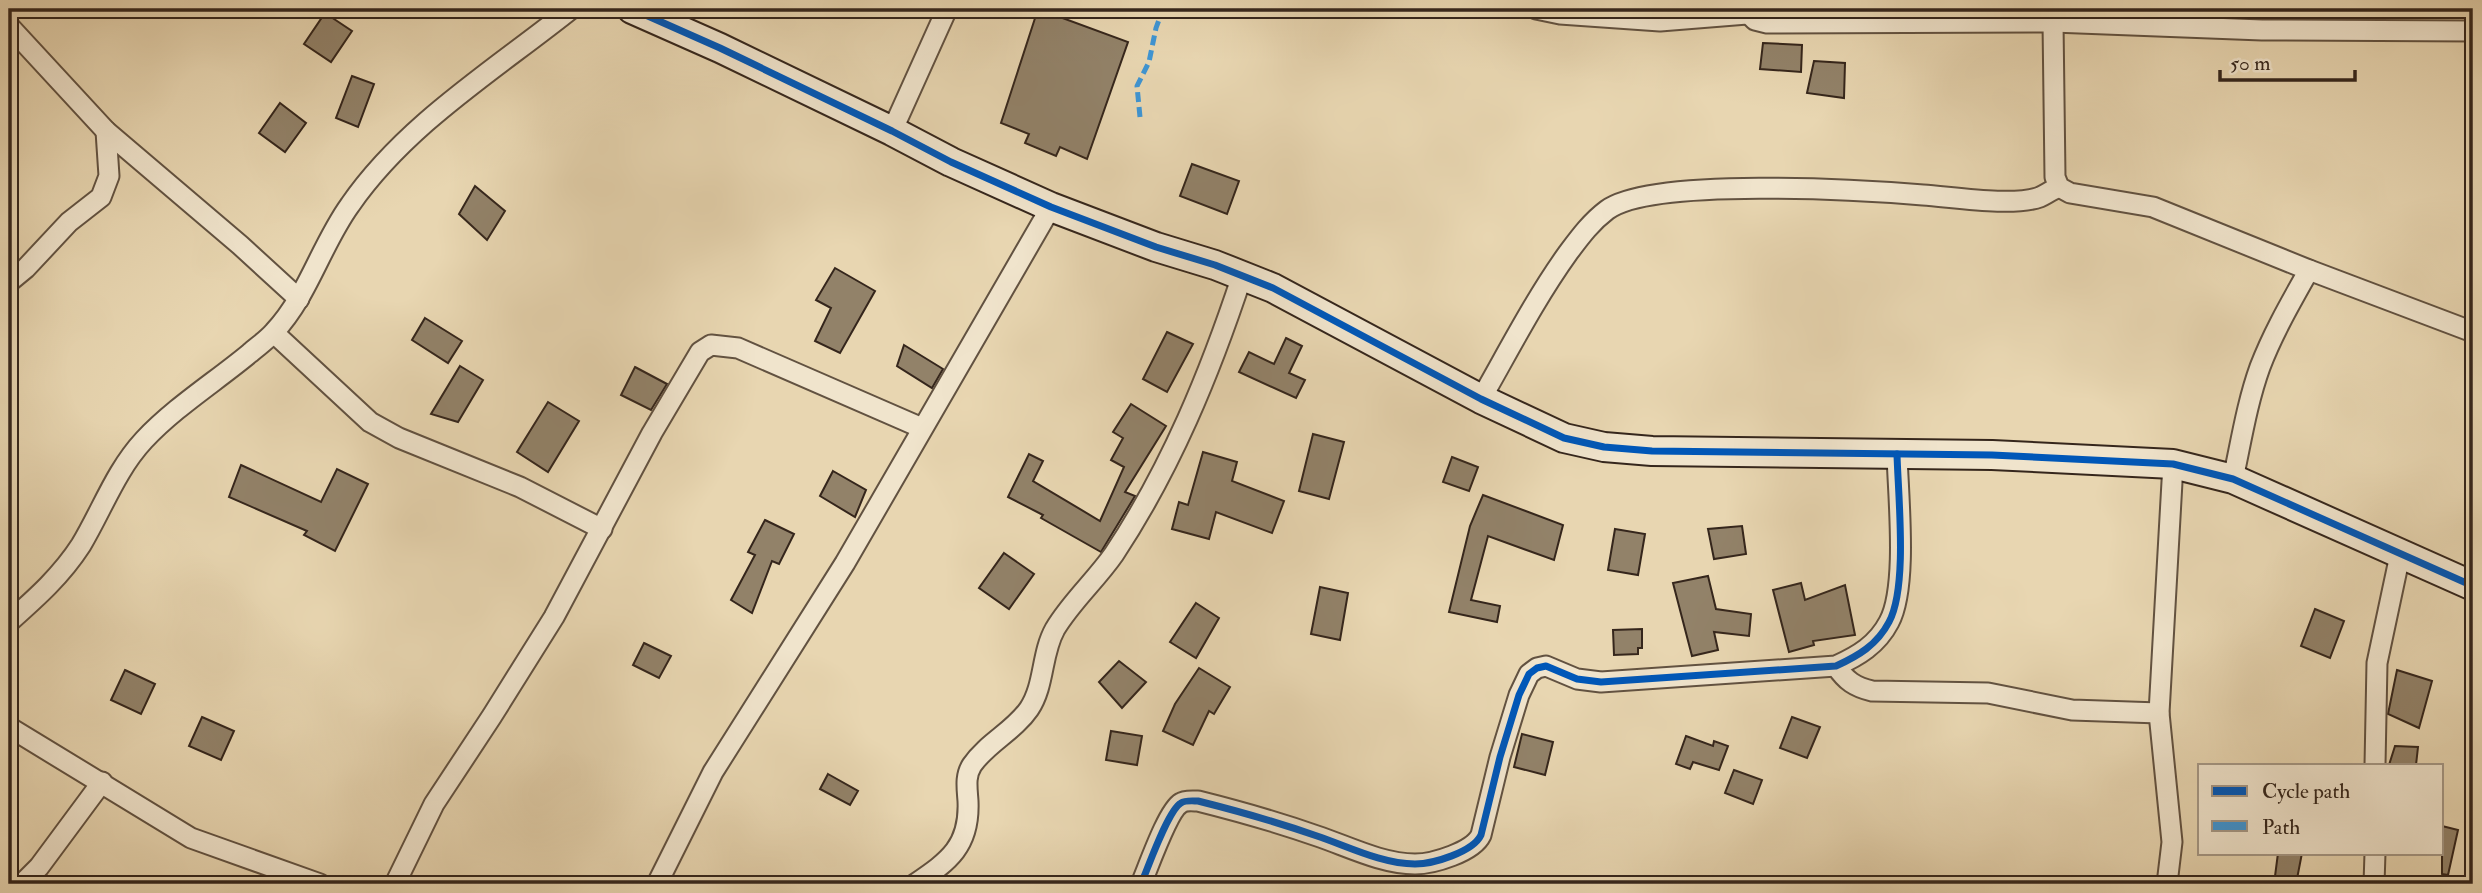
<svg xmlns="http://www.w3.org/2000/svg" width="2482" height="893" viewBox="0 0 2482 893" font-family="'IM FELL Double Pica',serif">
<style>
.building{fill:#928269;stroke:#35261c;stroke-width:2}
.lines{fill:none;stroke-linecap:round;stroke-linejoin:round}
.street-casing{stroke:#625241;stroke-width:23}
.secondary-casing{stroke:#35261c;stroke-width:32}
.street{stroke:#f0e4cc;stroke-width:19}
.secondary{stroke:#f0e4cc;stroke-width:28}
.quiet{stroke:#3e95d4;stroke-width:5;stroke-dasharray:10 5;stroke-linecap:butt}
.cycleway-casing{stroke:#f0e4cc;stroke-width:11}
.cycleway{stroke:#0057b8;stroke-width:7}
</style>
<rect width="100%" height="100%" fill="#e8d6b1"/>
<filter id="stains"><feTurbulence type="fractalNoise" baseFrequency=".00286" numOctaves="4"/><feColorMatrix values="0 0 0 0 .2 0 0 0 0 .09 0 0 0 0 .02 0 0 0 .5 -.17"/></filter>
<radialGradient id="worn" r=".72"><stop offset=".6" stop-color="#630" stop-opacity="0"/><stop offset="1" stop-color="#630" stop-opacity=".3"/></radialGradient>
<g class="building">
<path d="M1038,9L1128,42L1087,159L1060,147L1056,156L1025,143L1029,134L1001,123Z"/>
<path d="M325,13L352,31L331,62L304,44Z"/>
<path d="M1763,43L1802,45L1801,72L1760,69Z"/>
<path d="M1814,61L1845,63L1844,98L1807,93Z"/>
<path d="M352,76L374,84L358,127L336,118Z"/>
<path d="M280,103L306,123L285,152L259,133Z"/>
<path d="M1192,164L1239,181L1227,214L1180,196Z"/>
<path d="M475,186L505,211L487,240L459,214Z"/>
<path d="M835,268L875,291L840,353L815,341L831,308L816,300Z"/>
<path d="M425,318L462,341L448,363L412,340Z"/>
<path d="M1167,332L1193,344L1167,392L1143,379Z"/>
<path d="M1286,338L1302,346L1289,373L1305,380L1296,398L1239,372L1249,352L1274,364Z"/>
<path d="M904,345L943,369L932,388L897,366Z"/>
<path d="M460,366L483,380L458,422L431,414Z"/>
<path d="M635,367L667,384L651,410L621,395Z"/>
<path d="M548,402L579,421L548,472L517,452Z"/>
<path d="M1131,404L1166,426L1125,492L1135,496L1101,552L1041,518L1043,515L1008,497L1029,454L1043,461L1033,481L1100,521L1124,467L1111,460L1123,438L1113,432Z"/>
<path d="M1313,434L1344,442L1329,499L1299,491Z"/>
<path d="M1203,452L1237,462L1232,481L1284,501L1272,533L1216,512L1209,539L1172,529L1179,502L1188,505Z"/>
<path d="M1452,457L1478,467L1469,491L1443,482Z"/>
<path d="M241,465L321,502L337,469L368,484L335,551L304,535L307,531L229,497Z"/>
<path d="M833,471L866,490L855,517L820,496Z"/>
<path d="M1483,495L1563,525L1554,560L1488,536L1471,600L1500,606L1497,622L1449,612L1470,526Z"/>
<path d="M765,520L794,534L779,564L772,561L752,613L731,600L755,555L748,552Z"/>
<path d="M1742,526L1746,554L1714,559L1708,529Z"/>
<path d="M1615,529L1645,534L1638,575L1608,570Z"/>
<path d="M1004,553L1034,574L1009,609L979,588Z"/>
<path d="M1708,576L1716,609L1751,614L1749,636L1714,632L1718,650L1692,656L1673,583Z"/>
<path d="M1801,583L1805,600L1845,585L1855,635L1813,641L1814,645L1789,652L1773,590Z"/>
<path d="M1320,587L1348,593L1340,640L1311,634Z"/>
<path d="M1196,603L1219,618L1196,658L1170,642Z"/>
<path d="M2315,609L2344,621L2330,658L2301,646Z"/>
<path d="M1642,629V648H1638V654L1614,655L1613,630Z"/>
<path d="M644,643L671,656L659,678L633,665Z"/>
<path d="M1119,661L1146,682L1122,708L1099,682Z"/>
<path d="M1199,668L1230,687L1214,714L1209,711L1193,745L1163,731L1175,704Z"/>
<path d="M125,670L155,684L141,714L111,700Z"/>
<path d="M2397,670L2432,681L2419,728L2388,714Z"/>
<path d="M202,717L234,731L221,760L189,746Z"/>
<path d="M1792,717L1820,727L1807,758L1780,748Z"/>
<path d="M1111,731L1142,736L1137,765L1106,760Z"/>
<path d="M1522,734L1553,742L1545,775L1514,767Z"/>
<path d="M1686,736L1713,746L1714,741L1728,746L1719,770L1693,762L1690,769L1676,764Z"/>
<path d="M2395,746L2418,747L2416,765H2389Z"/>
<path d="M1734,770L1762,780L1753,804L1725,793Z"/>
<path d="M828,774L858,791L850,805L820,789Z"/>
<path d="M2442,826L2458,830L2448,875L2442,874Z"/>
<path d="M2278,853H2302L2296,884H2274Z"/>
</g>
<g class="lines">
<defs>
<g id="street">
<path d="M1536,9L1560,14L1660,21L1747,14"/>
<path d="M1744,9L1755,20L1767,23L2053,22L2262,30L2473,31"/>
<path d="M2053,22L2055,177L2059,187L2070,193L2153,207L2309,270L2473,332"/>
<path d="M9,26L106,131L240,245L299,299"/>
<path d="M892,131L947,9"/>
<path d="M9,282L26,268L69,222L101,197L109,176L106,131"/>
<path d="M274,333L370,422L399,438L520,487L602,529"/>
<path d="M1481,399C1509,350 1535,299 1568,253C1580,237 1591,222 1607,210C1652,177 1862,190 1923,195C1953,197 2013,207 2040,197C2046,194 2052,190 2059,187"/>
<path d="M2233,479C2241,442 2247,403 2260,367C2273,333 2291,302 2309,270"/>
<path d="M9,622C36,598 61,576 81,545C102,510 116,470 144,440C175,407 215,382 250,353C258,346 267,340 274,332C308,296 321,245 350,205C406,124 496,69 571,9"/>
<path d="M1836,666C1846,681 1855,687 1872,691L1988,693L2072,710L2159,713"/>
<path d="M9,727L191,838L320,884"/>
<path d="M2375,765L2377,663L2400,555"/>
<path d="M22,884L39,867L102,782"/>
<path d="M395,884L434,804L492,716L554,617L652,433L700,352L711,345L738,348L922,428"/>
<path d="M657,884L713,772L845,563L1051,207"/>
<path d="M915,884C949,861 970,846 968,801C967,787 965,776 972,765C987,743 1014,731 1029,709C1045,685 1041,654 1055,629C1071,602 1096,580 1114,554C1171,468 1210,373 1242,276"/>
<path d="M1141,884C1148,868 1168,810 1181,803C1185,800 1193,801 1198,801C1238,811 1277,822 1317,836C1347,846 1382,864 1415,864C1433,864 1473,852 1481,835L1500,757L1519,695L1529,674L1537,668L1546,666L1577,679L1601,682L1836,666C1858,656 1877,645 1889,622C1908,587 1898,495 1897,454"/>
<path d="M2167,884L2172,842L2159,713L2173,464"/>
<path d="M2374,884L2375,853"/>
</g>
<path id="secondary" d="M632,9L720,48L892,131L951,162L1051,207L1156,247L1215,265L1273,288L1481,399L1564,438L1604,447L1652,451L1992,455L2173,464L2233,479L2473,586"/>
</defs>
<use href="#street" class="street-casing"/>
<use href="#secondary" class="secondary-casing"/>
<use href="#street" class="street"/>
<use href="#secondary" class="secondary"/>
<path class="quiet" d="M1140,117L1137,86L1149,62L1156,28L1163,9"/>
<defs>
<g id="cycleway">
<path d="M632,9L720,48L892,131L951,162L1051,207L1156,247L1215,265L1273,288L1481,399L1564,438L1604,447L1652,451L1992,455L2173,464L2233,479L2473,586"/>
<path d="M1141,884C1148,868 1168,810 1181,803C1185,800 1193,801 1198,801C1238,811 1277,822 1317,836C1347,846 1382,864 1415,864C1433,864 1473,852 1481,835L1500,757L1519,695L1529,674L1537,668L1546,666L1577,679L1601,682L1836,666C1858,656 1877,645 1889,622C1908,587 1898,495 1897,454"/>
</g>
</defs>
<use href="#cycleway" class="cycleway-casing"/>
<use href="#cycleway" class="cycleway"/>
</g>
<rect width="2482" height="893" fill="none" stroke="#e8d6b1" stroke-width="35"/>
<rect x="10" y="10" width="2461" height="872" fill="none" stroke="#35261c" stroke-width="3.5"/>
<rect x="18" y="18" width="2447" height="858" fill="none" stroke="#35261c" stroke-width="2"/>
<rect x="2198" y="764" width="245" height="91" fill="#f0e4cc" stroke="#a59886" stroke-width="2"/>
<rect x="2212" y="786" width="35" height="10" fill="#0057b8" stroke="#a59886" stroke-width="2"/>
<text x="2262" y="798" font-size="21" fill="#35261c">Cycle path</text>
<rect x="2212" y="821" width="35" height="10" fill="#3e95d4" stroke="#a59886" stroke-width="2"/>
<text x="2262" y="834" font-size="21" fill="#35261c">Path</text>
<path d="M2220 70v10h135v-10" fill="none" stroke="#35261c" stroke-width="3.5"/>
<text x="2230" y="70" font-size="21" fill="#35261c" stroke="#f0e4cc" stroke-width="5" paint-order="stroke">50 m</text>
<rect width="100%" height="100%" filter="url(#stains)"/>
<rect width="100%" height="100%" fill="url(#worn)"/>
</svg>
